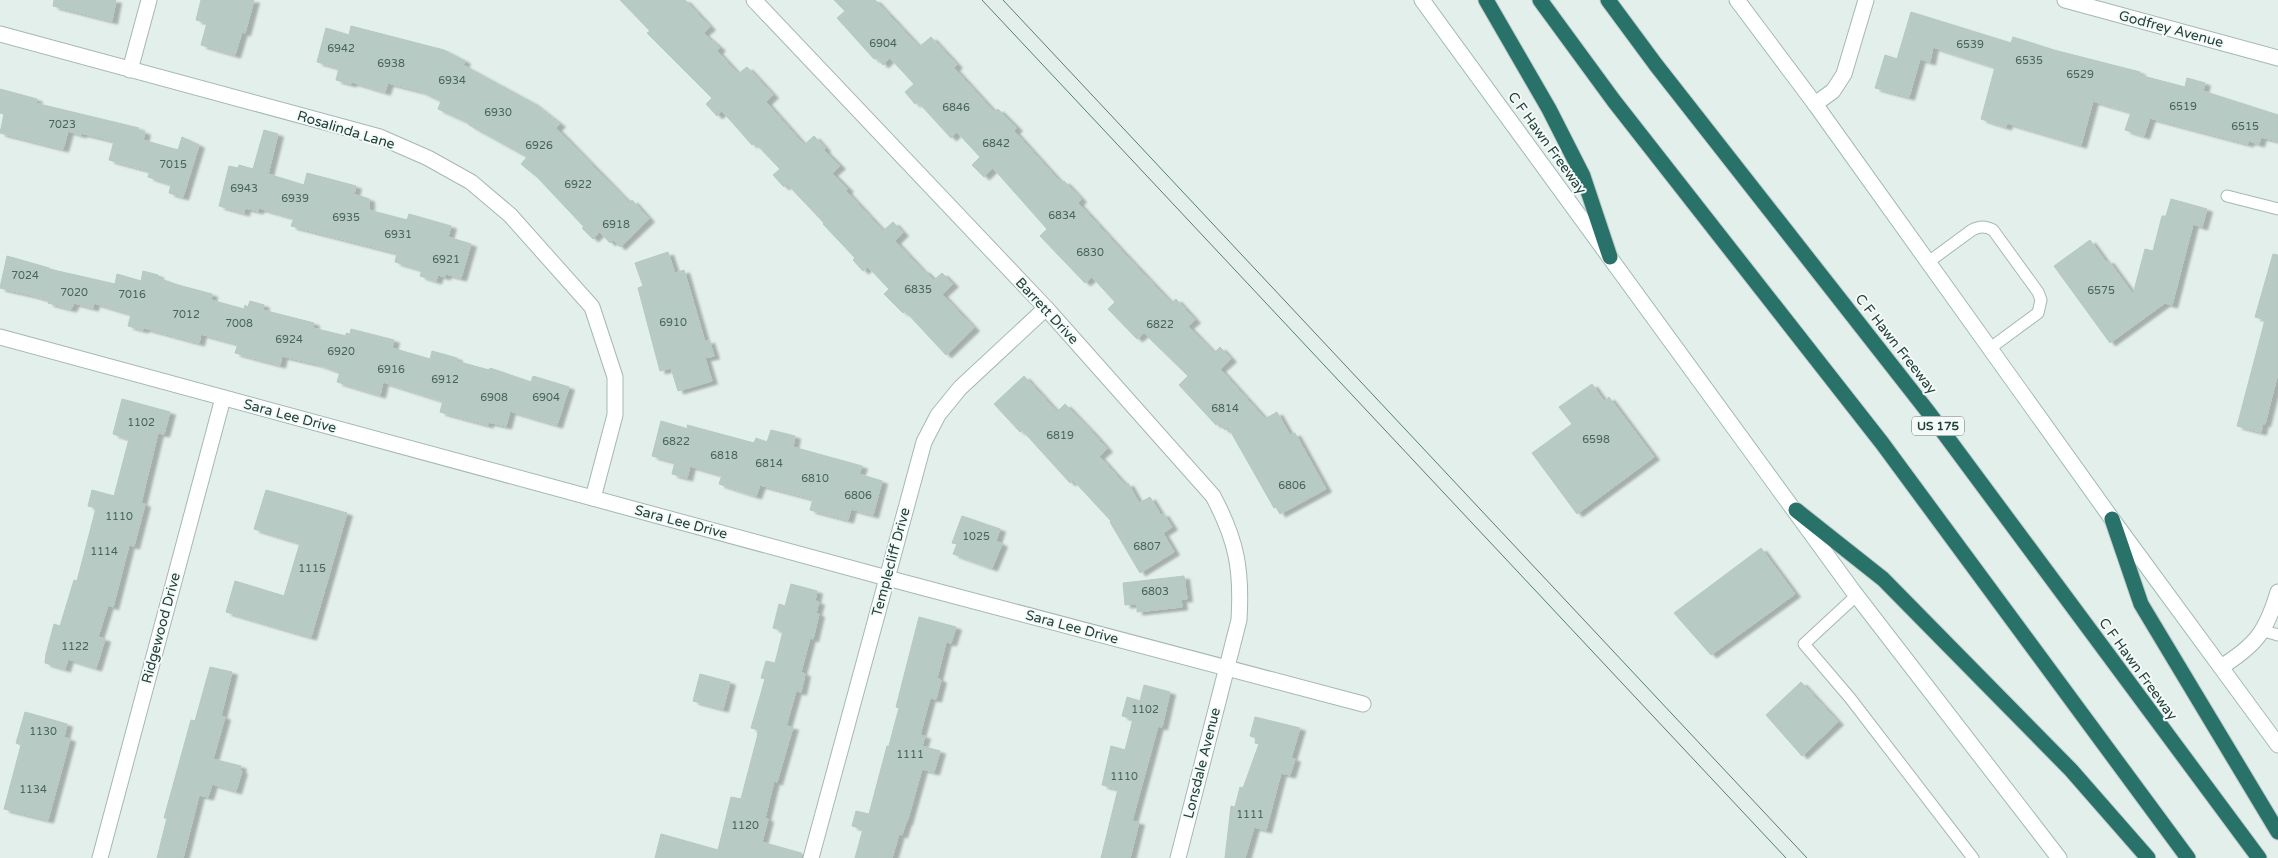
<svg xmlns="http://www.w3.org/2000/svg" width="2278" height="858" viewBox="0 0 2278 858" font-family="'Varela Round',sans-serif">
<style>
.building{fill:#b8cac4;stroke:#b5c9c3;filter:url(#shadow)}
.lines{fill:none;stroke-linecap:round;stroke-linejoin:round}
.lane-casing{stroke:#a5b8b3;stroke-width:13}
.street-casing{stroke:#a5b8b3;stroke-width:17}
.secondary-casing{stroke:#a0bbb4;stroke-width:17}
.highway-casing{stroke:#c1cac8;stroke-width:17}
.lane{stroke:#fff;stroke-width:11}
.street{stroke:#fff;stroke-width:15}
.secondary{stroke:#fff;stroke-width:15}
.highway{stroke:#29726a;stroke-width:15}
.tram{stroke:#5b7d78;stroke-width:1}
.labels{text-anchor:middle;dominant-baseline:central;stroke-width:4;stroke-linejoin:round;paint-order:stroke}
.number-label{font-size:11px;fill:#47645e}
.shield{fill:#f5faf8;stroke:#617974;stroke-width:1}
.shield-label{font-size:12px;font-weight:bold;fill:#21423c}
.street-label{font-size:14px;fill:#21423c;stroke:#f5faf8}
</style>
<defs>
<filter id="shadow"><feDropShadow dx="5.5" dy="3" stdDeviation="1" flood-color="#0004"/></filter>
</defs>
<rect width="100%" height="100%" fill="#e3efeb"/>
<g class="building">
<path d="M54,0H116L112,21L53,6Z"/>
<path d="M201,0H254L245,33L242,32L235,55L201,45L207,23L196,20Z"/>
<path d="M620,0H685L710,27L703,33L720,48L717,51L738,74L747,67L773,95L766,102L804,145L814,136L825,148L824,150L840,166L832,173L848,189L846,191L883,231L893,222L903,233L895,241L923,271L924,270L934,280L942,273L953,284L942,294L974,328L946,355L905,311L903,313L884,294L889,289L868,267L863,271L853,260L855,258L823,224L824,223L787,184L784,187L773,175L780,169L755,143L752,145L722,111L717,116L706,104L712,98L647,33L650,31Z"/>
<path d="M834,0H875L919,47L931,37L957,65L954,68L994,112L998,109L1017,128L1014,131L1061,183L1064,181L1081,199L1078,203L1121,250L1171,303L1176,299L1195,320L1188,326L1214,353L1220,347L1231,359L1220,369L1265,419L1277,412L1290,435L1295,433L1326,489L1280,514L1276,507L1274,508L1228,427L1225,430L1218,423L1216,425L1179,385L1188,376L1144,333L1137,339L1108,309L1115,302L1092,277L1085,283L1040,236L1047,229L993,168L984,177L972,165L980,157L957,132L951,138L918,102L915,104L905,92L914,84L890,58L883,65L877,58L874,59L837,18L845,11Z"/>
<path d="M1911,12L2011,43L2013,37L2054,50L2140,72L2139,75L2185,87L2187,78L2205,83L2203,91L2278,115V141L2261,137L2259,144L2249,141L2248,144L2150,118L2144,136L2125,130L2131,112L2093,101L2081,145L2007,123L2006,127L1981,119L1995,67L1933,47L1930,62L1920,59L1909,97L1875,88L1885,55L1897,59Z"/>
<path d="M351,26L444,50L465,61L463,65L533,103L560,124L556,128L629,203L632,200L649,219L620,247L613,240L610,243L600,232L593,239L582,228L584,227L537,177L521,164L527,157L469,125V123L438,109L441,101L420,91L388,83L385,92L352,82L351,84L336,80L339,68L317,62L326,28L349,35Z"/>
<path d="M0,89L37,99L35,103L139,128L138,130L145,132L143,140L178,150L182,137L199,145L183,197L169,193L171,184L148,177L150,171L109,160L114,141L81,133V135L68,131L63,149L0,133L4,114L0,113Z"/>
<path d="M264,130L278,134L268,174L304,185L307,173L356,186L354,194L369,199V210L407,220L409,214L451,226L448,237L471,244L461,278L446,274L445,277L438,275L436,281L420,276L422,270L395,262L397,253L291,226L294,218L259,208L258,211L245,208L244,213L219,206L229,166L238,168L239,165L253,169Z"/>
<path d="M2171,199L2207,209L2202,227L2193,224L2172,305L2165,303L2110,343L2054,266L2090,240L2106,262L2108,260L2133,294L2145,249L2153,251L2162,216H2166Z"/>
<path d="M668,252L675,273L684,270L705,342L709,340L714,356L705,358L712,381L678,391L671,368L660,371L638,288L643,286L635,263Z"/>
<path d="M2273,254L2278,255V373L2265,424L2263,423L2261,432L2237,426L2265,320L2255,317Z"/>
<path d="M7,256L49,268V269L115,284L117,274L141,281L143,271L158,275V278L178,285L212,294L211,300L244,309L245,305L248,307L250,301L264,305L263,310L314,323L313,328L346,336V333L350,334L351,329L394,340L392,348L430,359L432,351L457,358L456,361L489,370L490,368L531,382L533,376L569,387L557,425L510,411L506,426L488,422V425L440,412L443,401L383,382L380,395L337,382L340,372L317,364L282,356L280,365L235,353L238,344L201,334L199,343L144,328L143,330L128,326L131,314L94,303L93,308L74,303L71,309L48,303L49,300L31,295L0,288Z"/>
<path d="M1024,376L1057,412L1065,404L1092,432L1107,449L1099,456L1125,485L1128,483L1139,503L1150,497L1161,515L1163,513L1172,527L1163,533L1174,552L1140,573L1110,522L1111,521L1073,480L1070,483L1022,430L1020,432L994,404Z"/>
<path d="M1592,384L1604,401L1609,397L1654,457L1577,514L1532,453L1572,424L1559,407Z"/>
<path d="M122,399L170,412L164,434L158,433L141,503L145,504L134,546L129,545L113,607L108,605L98,637L105,639L96,668L68,659L65,669L45,663L46,654L54,624L60,626L74,580L77,581L96,508L88,506L92,490L114,496L129,439L113,434Z"/>
<path d="M661,421L688,429L687,425L754,443L756,438L767,442L771,430L795,436L793,447L862,466L859,474L882,481L873,515L851,509L848,520L810,510L813,499L760,485L756,496L719,484L722,475L690,466L687,478L672,474L675,462L652,456Z"/>
<path d="M266,490L347,513L311,637L226,612L235,581L284,596L300,543L254,529Z"/>
<path d="M962,516L1000,529L996,541L1002,544L992,568L953,554L957,544L952,543Z"/>
<path d="M1761,548L1795,594L1711,655L1674,613Z"/>
<path d="M1184,576L1187,599H1181L1182,607L1137,612V604L1125,605L1123,583Z"/>
<path d="M791,584L817,591L815,601L819,602L816,613L819,614L813,639L810,638L801,672L805,674L801,692L796,691L786,726L793,727L777,782L774,781L765,818L768,819L762,842L801,853V858H655L661,834L718,850L731,797L741,799L757,738L758,730L751,728L765,679L761,678L766,661L775,663L783,631L773,628L779,604L785,606Z"/>
<path d="M919,617L956,627L951,643L946,642L937,678L941,680L936,699L930,698L920,735L925,736L922,746L940,751L934,772L922,769L907,822H906L902,835L899,834L892,858H855L863,829L852,826L856,811L869,814L887,746H889L893,730L899,708L896,707Z"/>
<path d="M210,667L232,672L221,716L225,717L213,759L241,766L240,770L242,771L236,791L212,784L208,797L199,795L183,858H157L167,818H164L191,720L195,721Z"/>
<path d="M700,674L730,682L723,709L693,701Z"/>
<path d="M1801,682L1838,722L1802,756L1766,715Z"/>
<path d="M1144,685L1170,692L1162,727L1158,726L1132,821L1139,822L1130,858H1101L1118,789L1102,785L1111,746L1125,750L1133,719L1122,716L1127,697L1140,701Z"/>
<path d="M25,712L67,724L64,737L70,739L48,820L4,809L21,745L16,743Z"/>
<path d="M1255,717L1300,728L1291,758L1295,759L1290,775L1281,773L1266,830L1254,827L1245,858H1225L1231,806L1235,807L1240,787L1243,788L1259,744L1255,743L1256,738L1250,736Z"/>
</g>
<g class="lines">
<defs>
<g id="lane">
<path d="M2227,196L2278,209"/>
<path d="M1927,263L1972,230C1980,226 1985,226 1993,230L2038,292L2041,300L2038,313L1989,349"/>
<path d="M1857,595L1804,644L1850,698L1973,858"/>
<path d="M2264,631L2278,635"/>
</g>
<g id="street">
<path d="M754,0L1046,308L1213,496C1237,541 1242,570 1239,620L1178,858"/>
<path d="M2065,0L2278,58"/>
<path d="M0,34L380,137L428,158L471,182L510,215L592,307L615,377V415L593,498"/>
<path d="M130,70L149,0"/>
<path d="M1815,104L1833,91L1844,74L1866,0"/>
<path d="M0,337L887,578L1363,704"/>
<path d="M2221,667C2256,645 2266,632 2278,592"/>
<path d="M100,858L223,398"/>
<path d="M811,858L924,442L938,415L960,388L1046,308"/>
</g>
<g id="secondary">
<path d="M1422,0L1853,591L2059,858"/>
<path d="M1737,0L1815,104L2112,519L2278,745"/>
</g>
<g id="highway">
<path d="M1486,0L1549,109L1583,176L1610,257"/>
<path d="M1540,0L1614,101L1882,443L2188,858"/>
<path d="M1608,0L1656,65L1929,413L2259,858"/>
<path d="M1796,510L1883,579L2071,770L2148,858"/>
<path d="M2112,519L2141,604L2278,832"/>
</g>
</defs>
<use href="#lane" class="lane-casing"/>
<use href="#street" class="street-casing"/>
<use href="#secondary" class="secondary-casing"/>
<use href="#highway" class="highway-casing"/>
<use href="#lane" class="lane"/>
<use href="#street" class="street"/>
<use href="#secondary" class="secondary"/>
<use href="#highway" class="highway"/>
<g class="tram">
<path d="M982,0L1786,858"/>
<path d="M1003,0L1807,858"/>
</g>
</g>
<g class="labels">
<g class="number-label">
<text x="883" y="43">6904</text>
<text x="1970" y="44">6539</text>
<text x="341" y="48">6942</text>
<text x="2029" y="60">6535</text>
<text x="391" y="63">6938</text>
<text x="2080" y="74">6529</text>
<text x="452" y="80">6934</text>
<text x="2183" y="106">6519</text>
<text x="956" y="107">6846</text>
<text x="498" y="112">6930</text>
<text x="62" y="124">7023</text>
<text x="2245" y="126">6515</text>
<text x="996" y="143">6842</text>
<text x="539" y="145">6926</text>
<text x="173" y="164">7015</text>
<text x="578" y="184">6922</text>
<text x="244" y="188">6943</text>
<text x="295" y="198">6939</text>
<text x="1062" y="215">6834</text>
<text x="346" y="217">6935</text>
<text x="616" y="224">6918</text>
<text x="398" y="234">6931</text>
<text x="1090" y="252">6830</text>
<text x="446" y="259">6921</text>
<text x="25" y="275">7024</text>
<text x="918" y="289">6835</text>
<text x="2101" y="290">6575</text>
<text x="74" y="292">7020</text>
<text x="132" y="294">7016</text>
<text x="186" y="314">7012</text>
<text x="673" y="322">6910</text>
<text x="239" y="323">7008</text>
<text x="1160" y="324">6822</text>
<text x="289" y="339">6924</text>
<text x="341" y="351">6920</text>
<text x="391" y="369">6916</text>
<text x="445" y="379">6912</text>
<text x="494" y="397">6908</text>
<text x="546" y="397">6904</text>
<text x="1225" y="408">6814</text>
<text x="141" y="422">1102</text>
<text x="1060" y="435">6819</text>
<text x="1596" y="439">6598</text>
<text x="676" y="441">6822</text>
<text x="724" y="455">6818</text>
<text x="769" y="463">6814</text>
<text x="815" y="478">6810</text>
<text x="1292" y="485">6806</text>
<text x="858" y="495">6806</text>
<text x="119" y="516">1110</text>
<text x="976" y="536">1025</text>
<text x="1147" y="546">6807</text>
<text x="104" y="551">1114</text>
<text x="312" y="568">1115</text>
<text x="1155" y="591">6803</text>
<text x="75" y="646">1122</text>
<text x="1145" y="709">1102</text>
<text x="43" y="731">1130</text>
<text x="910" y="754">1111</text>
<text x="1124" y="776">1110</text>
<text x="33" y="789">1134</text>
<text x="1250" y="814">1111</text>
<text x="745" y="825">1120</text>
</g>
<rect class="shield" x="1912" y="416.5" width="52" height="19" rx="4"/>
<g class="shield-label">
<text x="1938" y="426">US 175</text>
</g>
<g class="street-label">
<text transform="translate(2171 29) rotate(15)">Godfrey Avenue</text>
<text transform="translate(346 130) rotate(17)">Rosalinda Lane</text>
<text transform="translate(1547 143) rotate(54)">C F Hawn Freeway</text>
<text transform="translate(1047 311) rotate(47)">Barrett Drive</text>
<text transform="translate(1896 344) rotate(52)">C F Hawn Freeway</text>
<text transform="translate(290 416) rotate(15)">Sara Lee Drive</text>
<text transform="translate(681 522) rotate(15)">Sara Lee Drive</text>
<text transform="translate(891 562) rotate(-75)">Templecliff Drive</text>
<text transform="translate(1072 627) rotate(15)">Sara Lee Drive</text>
<text transform="translate(161 628) rotate(-75)">Ridgewood Drive</text>
<text transform="translate(2138 669) rotate(54)">C F Hawn Freeway</text>
<text transform="translate(1202 763) rotate(-76)">Lonsdale Avenue</text>
</g>
</g>
</svg>
